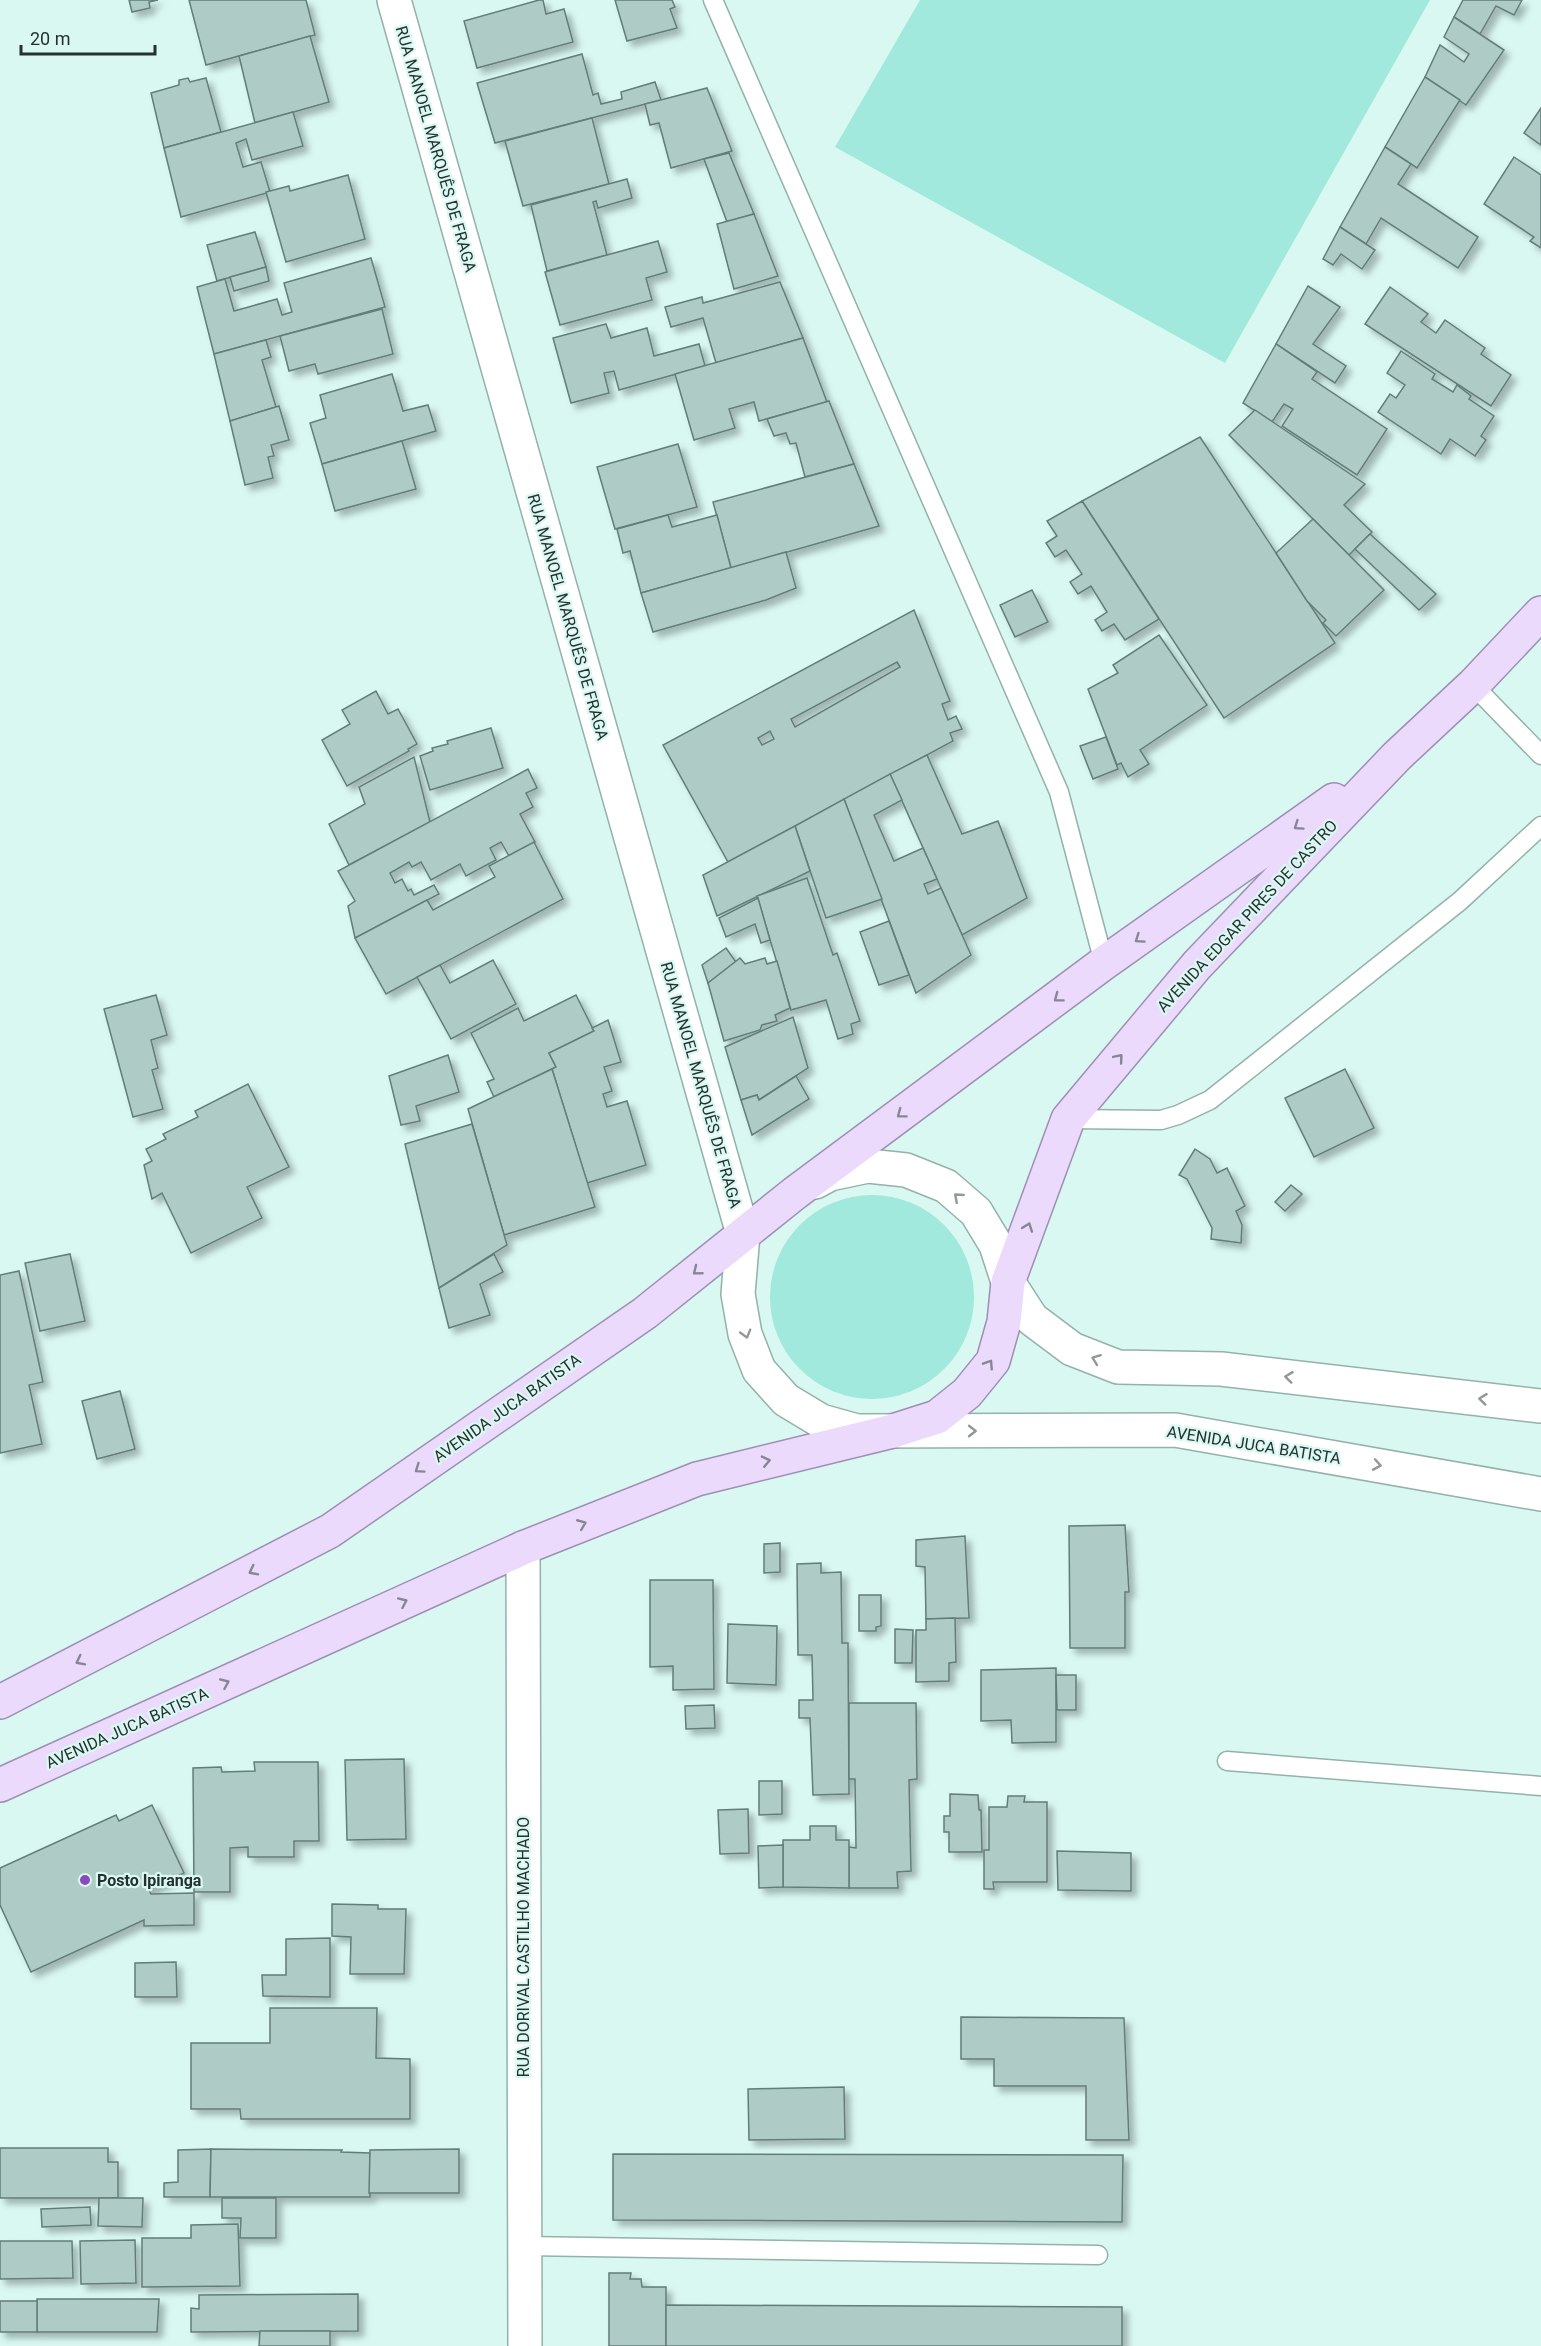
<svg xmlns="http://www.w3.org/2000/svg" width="1541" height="2346" viewBox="0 0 1541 2346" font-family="Roboto,sans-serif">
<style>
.green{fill:#a0e9dc}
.building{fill:#aecbc5;stroke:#637e79;stroke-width:1.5;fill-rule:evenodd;filter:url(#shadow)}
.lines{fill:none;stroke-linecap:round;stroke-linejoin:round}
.service-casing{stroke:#94b1ab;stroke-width:21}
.minor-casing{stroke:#94b1ab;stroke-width:36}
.secondary-casing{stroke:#94b1ab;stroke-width:36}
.primary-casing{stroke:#9d8fb3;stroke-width:36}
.service{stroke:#fff;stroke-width:18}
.minor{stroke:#fff;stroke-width:33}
.secondary{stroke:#fff;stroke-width:33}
.primary{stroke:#ebdafc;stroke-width:33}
.oneway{stroke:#888696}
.oneway2{stroke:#929897}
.poi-dot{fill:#8b49bd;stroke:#daf8f2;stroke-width:2}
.labels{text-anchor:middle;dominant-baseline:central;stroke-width:4.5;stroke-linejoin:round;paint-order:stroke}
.street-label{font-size:16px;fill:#25312f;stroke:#daf8f2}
.poi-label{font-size:16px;font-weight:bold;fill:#25312f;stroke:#daf8f2;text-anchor:start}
</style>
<defs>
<filter id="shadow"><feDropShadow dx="5.5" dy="5.5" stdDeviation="3" flood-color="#0004"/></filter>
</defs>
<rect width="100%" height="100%" fill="#daf8f2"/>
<g class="green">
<path d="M920,0H1430L1225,363L835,147Z"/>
<circle cx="872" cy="1297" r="102"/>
</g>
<g class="building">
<path d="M129,0H158L149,2L150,8L132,12Z"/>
<path d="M189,0H306L315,35L206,65Z"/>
<path d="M539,0H543L546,14L564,9L573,42L477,68L464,21Z"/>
<path d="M615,0H672L675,7L670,9L677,28L627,41Z"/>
<path d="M1463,0H1522L1514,15L1496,6L1480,34L1454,17Z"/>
<path d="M1454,17L1504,50L1466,105L1425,77L1440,45L1464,62L1469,54L1444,37Z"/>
<path d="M310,36L329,102L255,123L239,56Z"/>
<path d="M582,54L593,95L598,93L601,104L622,99L621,92L655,82L661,100L495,143L477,83Z"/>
<path d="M1425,77L1460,100L1417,168L1385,147Z"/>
<path d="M188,78L190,82L206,78L221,132L164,148L151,93L179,85V80Z"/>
<path d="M707,88L732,151L671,168L659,123L650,125L645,104Z"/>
<path d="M1541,108V145L1524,133Z"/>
<path d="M293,112L303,146L252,160L246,139L236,143L243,167L261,162L270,192L181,217L164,148Z"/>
<path d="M592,118L609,184L523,206L505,141Z"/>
<path d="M1385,147L1411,164L1398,184L1478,237L1458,268L1381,218L1366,244L1340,227Z"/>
<path d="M729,153L754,214L727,222L704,159Z"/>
<path d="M1514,157L1541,175V248L1530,241L1534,237L1484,204Z"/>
<path d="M348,175L365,239L286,262L266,192L289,186L290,191Z"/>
<path d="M627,179L632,198L598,208L596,201L593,202L607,255L547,271L531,205Z"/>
<path d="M754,214L778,276L734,289L717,224Z"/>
<path d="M1340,227L1375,250L1362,269L1341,254L1333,265L1323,259Z"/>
<path d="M255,232L266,267L217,281L207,245Z"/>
<path d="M658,241L667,272L646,278L652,300L560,325L545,272Z"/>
<path d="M371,258L385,307L214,354L197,287L225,279L234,311L277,299L282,315L292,312L284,283Z"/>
<path d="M266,267L269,281L234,291L230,277Z"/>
<path d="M780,282L803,338L716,363L703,318L671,327L665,307L702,297L703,303Z"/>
<path d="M1308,286L1340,307L1313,344L1346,366L1335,383L1276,344Z"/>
<path d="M1390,287L1428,314L1421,322L1436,333L1445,320L1485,348L1481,354L1511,375L1491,406L1365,324Z"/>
<path d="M382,309L393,354L318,374L315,364L289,371L280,336Z"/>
<path d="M606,324L611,338L647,328L654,356L699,344L705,366L619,390L614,371L604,373L609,393L571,403L553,338Z"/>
<path d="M803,338L827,402L759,421L754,402L729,409L735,428L694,440L675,374Z"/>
<path d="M266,340L271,357L262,360L276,407L230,421L214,354Z"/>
<path d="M1276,344L1317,372L1312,379L1387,429L1357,475L1282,426L1293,409L1284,404L1272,422L1243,403Z"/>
<path d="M1401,351L1435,374L1432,379L1453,392L1457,385L1471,396L1469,399L1494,416L1481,436L1486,440L1475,456L1450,439L1441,454L1378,412L1390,394L1396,398L1405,385L1387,373Z"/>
<path d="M392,374L403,411L428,405L436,431L322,464L310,423L326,418L320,395Z"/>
<path d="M829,401L854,464L805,477L796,443L790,444L786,433L774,436L767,419Z"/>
<path d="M279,406L289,440L271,445L274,456L268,457L273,478L245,485L230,421Z"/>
<path d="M1255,410L1365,484L1344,505L1372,532L1349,555L1229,435Z"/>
<path d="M1200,437L1335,643L1224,718L1082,501Z"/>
<path d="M402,441L416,489L335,511L322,464Z"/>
<path d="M678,444L697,507L615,529L597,467Z"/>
<path d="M854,464L879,526L731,568L713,502Z"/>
<path d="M1082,501L1159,619L1125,640L1114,624L1102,631L1095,620L1107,612L1091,586L1078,594L1070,582L1082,574L1066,550L1055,557L1046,543L1057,536L1047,521Z"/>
<path d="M668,515L672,527L717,515L731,568L641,593L630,551L623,553L617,529Z"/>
<path d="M1313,519L1384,590L1336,636L1323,623L1326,620L1307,601L1276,553Z"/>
<path d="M1370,534L1436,594L1419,610L1355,549Z"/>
<path d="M786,552L796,588L766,600L653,632L641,593Z"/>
<path d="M1032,590L1048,622L1015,637L1000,605Z"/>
<path d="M914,610L950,701L942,704L948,720L956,716L962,729L950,733L953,741L728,862L663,745ZM897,662L900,667L795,727L791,719ZM770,731L774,739L762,745L758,738Z"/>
<path d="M1159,635L1207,705L1140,750L1149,764L1128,777L1121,763L1117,765L1088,689L1118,673L1113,665Z"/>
<path d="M376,691L388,714L398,709L417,744L408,749L409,751L347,786L322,740L350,724L342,710Z"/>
<path d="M491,728L503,768L430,790L420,756L433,751L432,748L448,744L447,741Z"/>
<path d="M1106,737L1118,769L1093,779L1080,746Z"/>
<path d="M927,755L962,834L998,821L1027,898L962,935L890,774Z"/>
<path d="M414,757L430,822L349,865L329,824L365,804L359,787Z"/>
<path d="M528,769L537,788L526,793L533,807L520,814L535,842L509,856L501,842L490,848L496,860L466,876L460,864L431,880L421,862L412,867L409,862L390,873L395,883L402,879L408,891L411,889L414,895L434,885L439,894L355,938L348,906L355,901L338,871Z"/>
<path d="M890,774L902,800L874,815L894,861L923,848L937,879L924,884L928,894L941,888L971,955L916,993L844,799Z"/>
<path d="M844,799L882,899L826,918L795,826Z"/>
<path d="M795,826L810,871L717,916L703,875Z"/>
<path d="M534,842L563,899L386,994L355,938L427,900L433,910L495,877L489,866Z"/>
<path d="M807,878L833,955L837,953L860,1021L851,1024L853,1034L838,1039L826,1000L791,1010L757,896Z"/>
<path d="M758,898L770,940L761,943L755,924L726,937L719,918Z"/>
<path d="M889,921L909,975L879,985L860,932Z"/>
<path d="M726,948L736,962L708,983L702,965Z"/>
<path d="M740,958L745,964L765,958L767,964L777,961L790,1008L775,1015L777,1021L762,1025L760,1030L724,1041L708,983Z"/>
<path d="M493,960L516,1004L451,1039L417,977L440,965L450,983Z"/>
<path d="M156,995L167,1035L151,1040L158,1068L152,1070L163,1109L133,1117L104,1009Z"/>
<path d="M576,995L594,1031L549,1053L556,1067L494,1097L487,1082L494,1079L471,1033L518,1008L524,1021Z"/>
<path d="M793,1017L808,1068L759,1100L757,1095L741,1100L725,1047Z"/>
<path d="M608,1020L621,1062L604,1067L612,1091L603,1094L607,1107L627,1101L646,1165L587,1183L552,1069L556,1067L549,1053L594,1031L592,1028Z"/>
<path d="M448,1055L459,1092L416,1106L420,1121L401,1125L389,1076Z"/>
<path d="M552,1069L595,1207L504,1235L468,1109Z"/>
<path d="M1345,1069L1374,1128L1314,1157L1285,1098Z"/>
<path d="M796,1076L809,1099L752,1135L741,1100L757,1095L759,1100Z"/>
<path d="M248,1084L289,1167L247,1187L262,1218L191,1253L162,1193L152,1199L144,1165L152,1161L146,1149L166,1139L163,1134L198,1117L195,1111Z"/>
<path d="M472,1124L507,1245L439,1288L405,1144Z"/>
<path d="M1195,1149L1210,1159L1217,1173L1227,1168L1245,1206L1236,1211L1242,1225L1241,1243L1211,1239L1212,1228L1187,1179L1179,1175Z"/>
<path d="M1291,1185L1302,1194L1285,1211L1275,1202Z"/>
<path d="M70,1254L85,1321L40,1331L25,1263Z"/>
<path d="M494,1254L503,1272L480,1284L490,1315L449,1328L439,1288Z"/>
<path d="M19,1271L43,1382L29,1385L42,1444L0,1453V1275Z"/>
<path d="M120,1391L135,1449L97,1459L82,1401Z"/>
<path d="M1125,1525L1129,1592H1125V1648H1070L1069,1526Z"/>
<path d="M965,1536L969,1618L926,1619L925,1567L916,1566V1540Z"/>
<path d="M780,1543V1572L764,1573V1544Z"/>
<path d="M821,1563V1573L841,1572L842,1643H848L849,1794L813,1795L810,1718H799V1700H813L812,1655H798L797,1564Z"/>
<path d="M650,1580H713L714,1689L673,1690V1666L650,1667Z"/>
<path d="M859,1595H881V1626L876,1627V1631H859Z"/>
<path d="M955,1618L956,1662L949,1663V1681L916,1682V1630H926V1619Z"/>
<path d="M728,1624L777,1626L776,1685L727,1683Z"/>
<path d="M895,1629L913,1630L912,1663H895Z"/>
<path d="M1056,1668V1742L1012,1743L1011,1720L981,1721V1670Z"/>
<path d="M1056,1675H1076V1710H1057Z"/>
<path d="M849,1703H916L917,1779L909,1780L911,1871L897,1872L898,1888H849V1847L856,1848L855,1779H849Z"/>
<path d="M714,1705L715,1728L686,1729L685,1706Z"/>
<path d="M404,1759L406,1839L347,1840L345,1760Z"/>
<path d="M254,1762H318L319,1841H294V1857H248V1847L230,1848V1892H194L193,1768L221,1767L222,1772L255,1771Z"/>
<path d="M759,1781H782V1814L759,1815Z"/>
<path d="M950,1794L978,1795L979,1810H981L982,1852H949V1832H944V1816H950Z"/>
<path d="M1008,1796H1025L1024,1802H1047V1882H993L994,1889H984V1850H989V1807H1007Z"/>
<path d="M152,1805L184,1873L149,1890L151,1894L194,1893V1925L144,1926V1920L31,1972L0,1905V1868L116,1815L119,1821Z"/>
<path d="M748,1809L749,1853L720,1854L718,1810Z"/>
<path d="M810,1826H836V1840H849V1888L783,1887V1840H810Z"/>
<path d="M783,1845V1887L759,1888L758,1846Z"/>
<path d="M1057,1851L1131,1853V1891L1058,1890Z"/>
<path d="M332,1904L378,1905V1909H406L404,1974H350L351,1937L332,1936Z"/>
<path d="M330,1938V1997L263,1996L262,1975H286V1939Z"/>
<path d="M176,1962L177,1997H135V1963Z"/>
<path d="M270,2008H377L376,2058L410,2059V2119H241L240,2109H191V2043H270Z"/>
<path d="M961,2017L1124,2018L1129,2140H1086V2086H994V2059H961Z"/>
<path d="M844,2087L845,2139L749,2140L748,2089Z"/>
<path d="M0,2148H108V2162H118V2198H0Z"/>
<path d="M211,2149L210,2197H164V2183L178,2182V2150Z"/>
<path d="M211,2149L342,2150L341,2152L370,2153V2197H210Z"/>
<path d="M459,2149V2193H369L370,2150Z"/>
<path d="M613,2154L1123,2155L1122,2222L613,2220Z"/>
<path d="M99,2198H143L142,2227L98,2226Z"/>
<path d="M222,2198H276V2238H240L241,2218H222Z"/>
<path d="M90,2207L91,2225L42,2227L41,2209Z"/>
<path d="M238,2224L240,2286L142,2287V2238H191V2225Z"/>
<path d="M135,2240L136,2283L81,2284L80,2241Z"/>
<path d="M0,2241H72L73,2278L0,2279Z"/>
<path d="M609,2273H631L630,2279H641L642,2287H666V2346H609Z"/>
<path d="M358,2294V2331L191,2332V2308L199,2309V2295Z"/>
<path d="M37,2299H159L157,2332H37Z"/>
<rect x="0" y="2301" width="37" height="31"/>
<path d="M666,2305L1122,2307V2346H666Z"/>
<path d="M260,2331H330V2346H259Z"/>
</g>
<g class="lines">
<defs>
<g id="service">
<path d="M713,0L1059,792L1104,963"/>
<path d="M1473,685L1541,755"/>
<path d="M1068,1119L1161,1120L1178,1115L1210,1100L1460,901L1541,826"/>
<path d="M1227,1761L1541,1786"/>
<path d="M524,2246L1098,2255"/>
</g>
<g id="minor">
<path d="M394,0L743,1234"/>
<path d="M523,1548L525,2346"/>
</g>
<g id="secondary">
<path d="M815,1182L830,1174L868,1166L906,1170L946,1186L976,1212L996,1245L1008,1282L1032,1319L1072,1349L1118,1367L1221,1369L1541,1406"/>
<path d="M743,1234L738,1294L745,1334L759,1370L786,1400L821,1421L857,1431L1175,1430L1541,1494"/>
</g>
<g id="primary">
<path d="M0,1702L330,1531L645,1313L795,1193L1104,963L1334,800"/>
<path d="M0,1785L523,1548L697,1479L893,1431L937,1417L967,1393L993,1361L1004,1322L1008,1282L1068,1119L1197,965L1397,756L1473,685L1541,613"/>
</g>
</defs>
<use href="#service" class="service-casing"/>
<use href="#minor" class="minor-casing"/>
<use href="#secondary" class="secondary-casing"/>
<use href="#primary" class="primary-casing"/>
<use href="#service" class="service"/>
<use href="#minor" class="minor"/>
<use href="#secondary" class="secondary"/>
<use href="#primary" class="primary"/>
</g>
<defs><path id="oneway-chevron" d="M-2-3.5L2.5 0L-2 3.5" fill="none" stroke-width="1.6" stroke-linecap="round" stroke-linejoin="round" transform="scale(1.5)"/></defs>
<g class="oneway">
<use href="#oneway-chevron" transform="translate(1298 826) rotate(145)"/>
<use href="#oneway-chevron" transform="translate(1139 939) rotate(145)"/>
<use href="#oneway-chevron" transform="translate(1058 998) rotate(143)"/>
<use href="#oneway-chevron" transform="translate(1119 1058) rotate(-50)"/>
<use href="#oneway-chevron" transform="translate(901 1114) rotate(143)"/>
<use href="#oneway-chevron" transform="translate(1028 1227) rotate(-70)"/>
<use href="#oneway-chevron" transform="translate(697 1271) rotate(141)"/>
<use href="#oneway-chevron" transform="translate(989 1364) rotate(-57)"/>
<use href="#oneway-chevron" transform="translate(766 1461) rotate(-13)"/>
<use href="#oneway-chevron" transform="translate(419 1469) rotate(145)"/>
<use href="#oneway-chevron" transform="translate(582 1524) rotate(-22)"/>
<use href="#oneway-chevron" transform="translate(253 1571) rotate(153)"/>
<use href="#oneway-chevron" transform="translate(403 1602) rotate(-24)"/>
<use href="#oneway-chevron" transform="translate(80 1661) rotate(153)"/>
<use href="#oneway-chevron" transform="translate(225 1683) rotate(-24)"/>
</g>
<g class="oneway2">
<use href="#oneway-chevron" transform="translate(958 1197) rotate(-139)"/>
<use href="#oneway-chevron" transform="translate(746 1334) rotate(74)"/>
<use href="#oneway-chevron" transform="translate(1096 1359) rotate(-159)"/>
<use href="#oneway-chevron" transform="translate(1289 1377) rotate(-173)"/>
<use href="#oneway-chevron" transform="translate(1483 1399) rotate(-173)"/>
<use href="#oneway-chevron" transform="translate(972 1431)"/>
<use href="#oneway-chevron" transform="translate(1377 1465) rotate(10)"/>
</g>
<circle class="poi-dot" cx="85" cy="1880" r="6"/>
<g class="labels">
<g class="street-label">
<text transform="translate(436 149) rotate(74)">RUA MANOEL MARQUÊS DE FRAGA</text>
<text transform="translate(568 617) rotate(74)">RUA MANOEL MARQUÊS DE FRAGA</text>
<text transform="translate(1247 916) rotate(-47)">AVENIDA EDGAR PIRES DE CASTRO</text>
<text transform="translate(701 1085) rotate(74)">RUA MANOEL MARQUÊS DE FRAGA</text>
<text transform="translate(507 1408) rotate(-35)">AVENIDA JUCA BATISTA</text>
<text transform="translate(1254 1445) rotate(9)">AVENIDA JUCA BATISTA</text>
<text transform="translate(127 1728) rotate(-24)">AVENIDA JUCA BATISTA</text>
<text transform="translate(523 1947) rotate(-90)">RUA DORIVAL CASTILHO MACHADO</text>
</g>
<g class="poi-label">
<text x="97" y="1880">Posto Ipiranga</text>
</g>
</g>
<path d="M21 45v9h134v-9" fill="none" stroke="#25312f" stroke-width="3"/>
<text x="30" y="45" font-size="18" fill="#25312f" stroke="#daf8f2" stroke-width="4.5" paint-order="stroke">20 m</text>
</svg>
